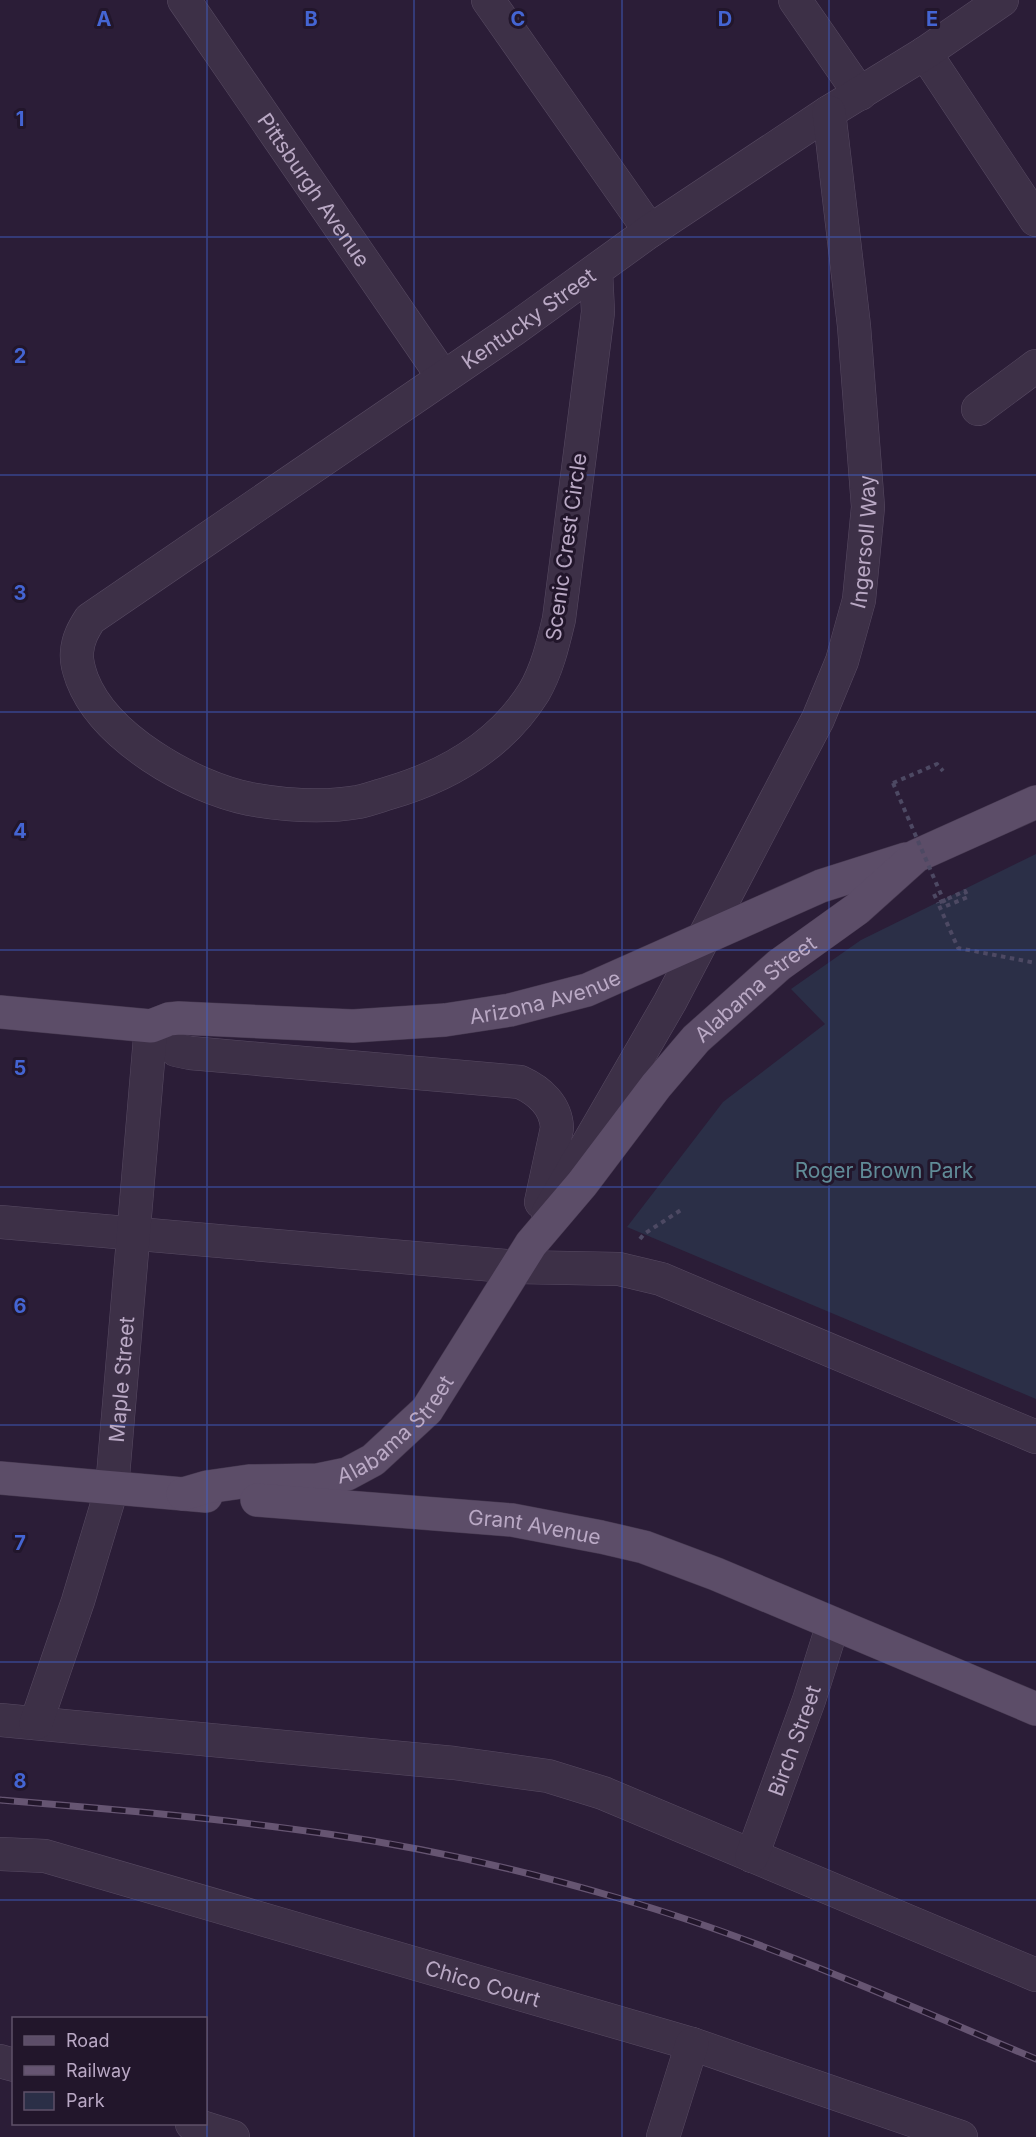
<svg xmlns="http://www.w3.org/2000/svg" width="1036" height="2137" viewBox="0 0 1036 2137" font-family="Inter,sans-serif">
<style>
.green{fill:#2b2f47}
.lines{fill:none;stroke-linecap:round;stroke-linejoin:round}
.minor-casing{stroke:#584b63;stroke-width:34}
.major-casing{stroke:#44374e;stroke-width:34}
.path{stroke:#4d4963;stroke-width:4;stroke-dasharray:4.5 4.5;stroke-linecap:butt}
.minor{stroke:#3d3047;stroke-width:33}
.major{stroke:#5c4d68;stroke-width:33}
.rail-casing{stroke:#665572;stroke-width:7}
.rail{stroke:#22162b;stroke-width:4.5;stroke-dasharray:14;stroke-linecap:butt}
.path-bridge{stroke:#4d4963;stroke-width:4;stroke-dasharray:4.5 4.5;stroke-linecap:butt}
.grid{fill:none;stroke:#4465d3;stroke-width:1.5;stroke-opacity:0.55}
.labels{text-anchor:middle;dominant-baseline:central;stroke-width:6;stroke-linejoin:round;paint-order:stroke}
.street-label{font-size:21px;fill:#baa9c5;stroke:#22162b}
.park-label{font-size:21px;fill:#608b97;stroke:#22162b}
.grid-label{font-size:20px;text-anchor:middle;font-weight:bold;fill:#4465d3;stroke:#22162b;stroke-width:6;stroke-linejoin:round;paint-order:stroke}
</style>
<rect width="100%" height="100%" fill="#2b1d37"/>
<path class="green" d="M1036,854V1399L627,1227L723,1102L825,1024L791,989L861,940Z"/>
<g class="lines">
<defs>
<g id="minor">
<path id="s1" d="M184,0L443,377"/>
<path d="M488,0L650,231"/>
<path d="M795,0L860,94"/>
<path d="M925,53L1036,220"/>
<path id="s2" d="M596,271L598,312L559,619C553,644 547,670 534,692C501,745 447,776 389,793C379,796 368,800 358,802C323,808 284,805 250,799C190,787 104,737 82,679C79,670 76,662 77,652C78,639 83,630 90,619L513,330L650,231L829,112L925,53L1002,0"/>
<path d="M978,409L1036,366"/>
<path d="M151,1026L176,1050L190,1053L520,1082C540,1091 556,1106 557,1128L541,1202"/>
<path id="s3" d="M548,1213L670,1002L818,719L842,661L859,600L868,507L854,326L829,112"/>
<path d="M0,1222L517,1267L619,1269L661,1279L1036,1437"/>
<path d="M0,1720L454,1763L548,1776L603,1793L1036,1975"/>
<path id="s4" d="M36,1723L78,1601L112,1488L151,1026"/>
<path id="s5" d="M0,1854L45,1856L692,2044L961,2137"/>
<path id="s6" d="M752,1856L809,1700L833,1624"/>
<path d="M0,2061L14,2065"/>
<path d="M192,2124L233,2137"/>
<path d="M663,2137L692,2044"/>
</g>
<g id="major">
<path id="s7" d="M0,1012L151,1026L169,1019L179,1018L353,1026L445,1020L510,1010L587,990L821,886L906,859"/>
<path d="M0,1478L206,1496"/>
<path id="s8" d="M183,1494L207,1487L249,1481L318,1480L347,1474L373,1460L427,1410L531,1244L582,1184L656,1086L696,1039L779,965L857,909L916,856L1036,802"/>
<path id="s9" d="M257,1500L512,1520L601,1537L644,1547L716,1574L1036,1709"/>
</g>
</defs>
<use href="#minor" class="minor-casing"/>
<use href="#major" class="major-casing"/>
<g class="path">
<path d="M893,783L937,764L943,771"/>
<path d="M934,894L938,903"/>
<path d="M946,906L968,897L965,891L938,903L958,948L1036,963"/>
<path d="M640,1239L644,1234L681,1210"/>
</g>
<use href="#minor" class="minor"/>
<use href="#major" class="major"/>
<defs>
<path id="rail" d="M0,1800C109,1809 219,1818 328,1834C426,1848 523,1870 618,1898C761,1939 898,2001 1036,2059"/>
</defs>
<use href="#rail" class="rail-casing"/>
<use href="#rail" class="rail"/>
<path class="path-bridge" d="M893,783L946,906"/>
</g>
<path class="grid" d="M207,0V2137M414,0V2137M622,0V2137M829,0V2137M0,237H1036M0,475H1036M0,712H1036M0,950H1036M0,1187H1036M0,1425H1036M0,1662H1036M0,1900H1036"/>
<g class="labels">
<g class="street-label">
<text stroke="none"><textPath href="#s1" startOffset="230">Pittsburgh Avenue</textPath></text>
<text stroke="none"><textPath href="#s2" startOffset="1558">Kentucky Street</textPath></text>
<text stroke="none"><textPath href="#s3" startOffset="748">Ingersoll Way</textPath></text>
<text transform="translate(566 547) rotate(-82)">Scenic Crest Circle</text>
<text stroke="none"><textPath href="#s8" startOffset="806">Alabama Street</textPath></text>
<text stroke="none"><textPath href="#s7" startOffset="550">Arizona Avenue</textPath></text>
<text stroke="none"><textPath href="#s4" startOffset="356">Maple Street</textPath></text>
<text stroke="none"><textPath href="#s8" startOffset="232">Alabama Street</textPath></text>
<text stroke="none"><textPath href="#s9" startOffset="279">Grant Avenue</textPath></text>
<text stroke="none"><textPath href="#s6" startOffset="123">Birch Street</textPath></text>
<text stroke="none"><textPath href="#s5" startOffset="501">Chico Court</textPath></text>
</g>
<g class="park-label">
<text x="884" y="1170">Roger Brown Park</text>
</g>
</g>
<g class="grid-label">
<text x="104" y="26">A</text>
<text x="311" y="26">B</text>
<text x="518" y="26">C</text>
<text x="725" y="26">D</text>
<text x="932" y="26">E</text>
<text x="20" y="126">1</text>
<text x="20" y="363">2</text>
<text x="20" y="600">3</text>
<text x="20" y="838">4</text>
<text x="20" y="1075">5</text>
<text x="20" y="1313">6</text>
<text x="20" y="1550">7</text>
<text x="20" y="1788">8</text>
</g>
<rect x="12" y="2017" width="195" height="108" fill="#22162b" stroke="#5f5169" stroke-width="1.5"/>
<rect x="24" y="2036" width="30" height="9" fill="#5c4d68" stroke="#5f5169" stroke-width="1.5"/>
<text x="66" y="2047" font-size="18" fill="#baa9c5">Road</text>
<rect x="24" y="2066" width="30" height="9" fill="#665572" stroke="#5f5169" stroke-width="1.5"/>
<text x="66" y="2077" font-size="18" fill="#baa9c5">Railway</text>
<rect x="24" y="2092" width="30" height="18" fill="#2b2f47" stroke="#5f5169" stroke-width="1.5"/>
<text x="66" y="2107" font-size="18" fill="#baa9c5">Park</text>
</svg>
